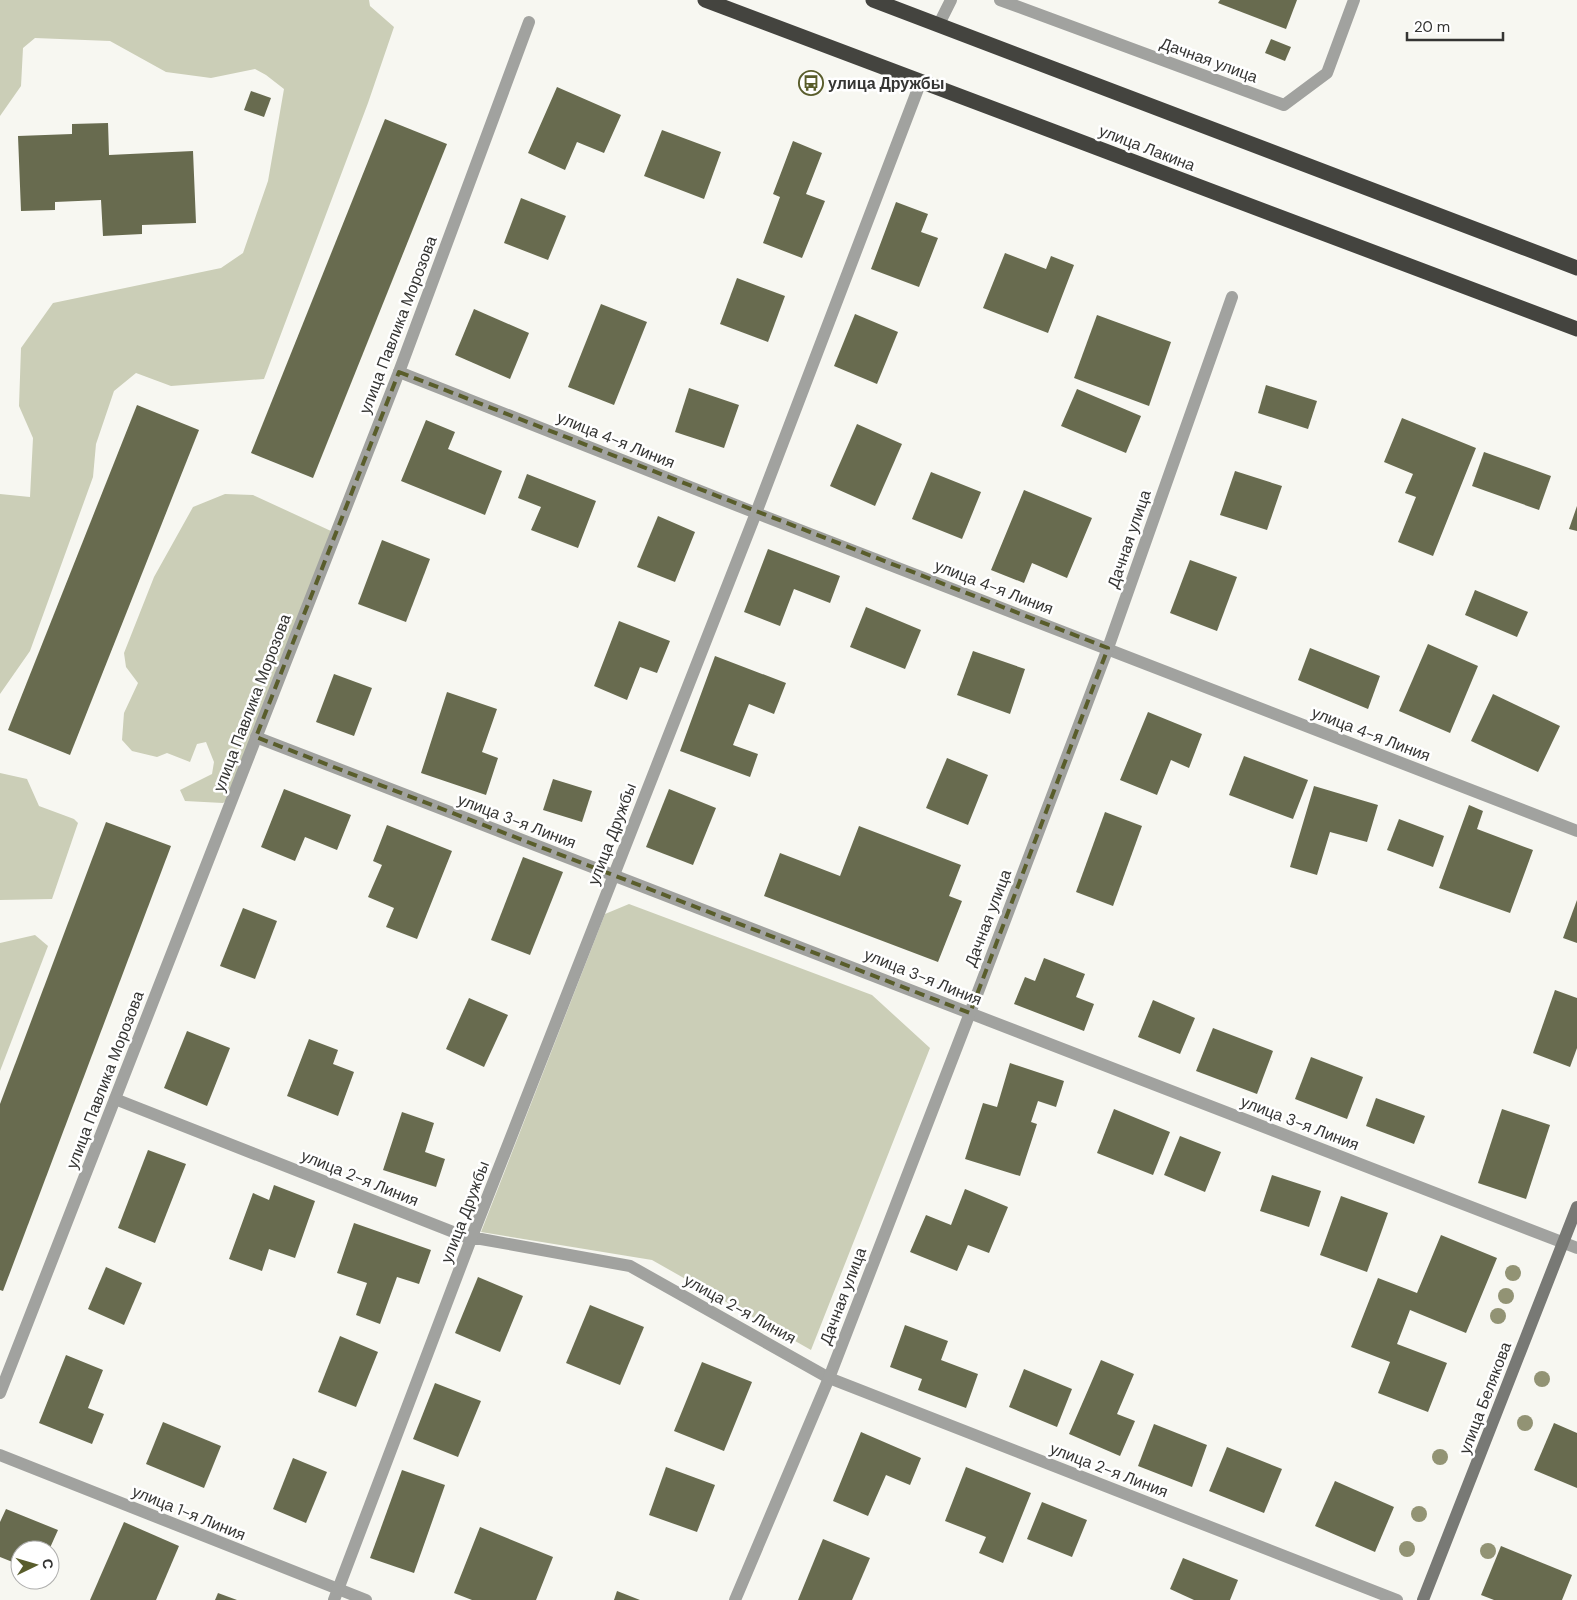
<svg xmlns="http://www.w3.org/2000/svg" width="1577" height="1600" viewBox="0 0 1577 1600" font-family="'DM Sans',sans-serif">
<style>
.green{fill:#cbceb7}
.building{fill:#686b4f}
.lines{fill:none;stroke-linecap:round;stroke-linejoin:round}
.street{stroke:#a1a29f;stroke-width:12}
.secondary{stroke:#787975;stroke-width:12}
.highway{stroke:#44443f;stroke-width:15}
.tree{fill:#929374}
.marked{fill:none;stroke:#595d2b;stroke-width:4;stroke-dasharray:10 6;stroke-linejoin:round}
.labels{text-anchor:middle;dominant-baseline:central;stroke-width:5;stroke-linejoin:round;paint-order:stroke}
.street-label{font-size:16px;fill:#353533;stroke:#fff}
.poi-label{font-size:16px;font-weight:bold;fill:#353533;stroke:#fff;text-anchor:start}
</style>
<rect width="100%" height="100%" fill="#f7f7f1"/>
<g class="green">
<path d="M0,0H369L370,6L394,27L368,103L264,379L171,386L136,373L114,391L96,444L93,477L30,651L0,694V494L30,497L33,438L19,406L21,348L53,303L221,268L243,253L268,181L284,89L266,75L255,69L211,78L166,72L110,41L35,38L23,48L21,86L0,116Z"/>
<path d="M225,494L253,495L331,531L235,794L223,803L185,801L180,790L212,774L214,762L206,742L197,744L190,762L167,753L157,757L132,751L122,740L124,713L138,683L126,667L124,653L154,577L193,507Z"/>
<path d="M0,773L27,779L39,806L74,819L78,823L52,899L0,900Z"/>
<path d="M629,904L872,995L930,1048L811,1350L652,1260L481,1232L605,914Z"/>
<path d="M35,935L48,946L0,1071V943Z"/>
</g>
<g class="building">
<path d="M1220,0H1297L1286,29L1218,3Z"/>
<path d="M1271,39L1291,47L1285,61L1265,53Z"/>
<path d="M557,87L621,115L604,153L577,142L565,170L528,153Z"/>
<path d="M251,91L271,98L264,117L244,110Z"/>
<path d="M385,119L447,144L313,478L251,453Z"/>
<path d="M108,123L109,155L193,151L196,223L142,225V234L103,236L101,200L55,202V210L21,211L18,136L72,134V124Z"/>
<path d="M662,130L721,152L704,199L644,176Z"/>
<path d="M793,141L822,153L806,194L825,201L802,258L763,243L780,197L773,194Z"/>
<path d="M521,198L566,216L548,260L504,243Z"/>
<path d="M896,202L928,214L921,232L938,238L919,287L871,269Z"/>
<path d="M1005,253L1046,269L1051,256L1074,265L1048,333L983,308Z"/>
<path d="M737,278L785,296L768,342L720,324Z"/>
<path d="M601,304L647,322L614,405L568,387Z"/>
<path d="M474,309L529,333L510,379L455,355Z"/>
<path d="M855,314L898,332L877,384L834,366Z"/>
<path d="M1097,315L1171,342L1149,406L1074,378Z"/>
<path d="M1266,385L1317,401L1308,429L1258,413Z"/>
<path d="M689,388L739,405L724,448L675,432Z"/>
<path d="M1077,389L1141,416L1126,453L1061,426Z"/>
<path d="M137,405L199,430L70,755L8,730Z"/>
<path d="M1402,418L1476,448L1433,556L1398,542L1416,497L1405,493L1413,474L1384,462Z"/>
<path d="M426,420L455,432L448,449L502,471L485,515L401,481Z"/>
<path d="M857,424L902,444L875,506L830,486Z"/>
<path d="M1484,452L1551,476L1539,510L1472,486Z"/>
<path d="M1235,471L1282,486L1267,530L1220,515Z"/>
<path d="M931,472L981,492L962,539L912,519Z"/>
<path d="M527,474L596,501L578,548L531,530L541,507L518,498Z"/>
<path d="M1024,490L1092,518L1067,578L1032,563L1024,583L991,570Z"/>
<path d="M1577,506V531L1569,529Z"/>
<path d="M658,516L695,532L675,582L637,567Z"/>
<path d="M382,540L430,559L406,622L358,604Z"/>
<path d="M768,549L840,576L830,603L794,589L780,626L744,612Z"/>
<path d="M1190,560L1237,577L1217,631L1170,613Z"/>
<path d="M1475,590L1528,612L1517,637L1465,615Z"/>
<path d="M866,607L921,630L905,669L850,647Z"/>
<path d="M619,621L670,641L657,673L640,667L627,700L594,686Z"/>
<path d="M1428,644L1478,666L1450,733L1399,711Z"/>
<path d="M1310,648L1380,676L1368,709L1298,680Z"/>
<path d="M973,651L1025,669L1010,714L957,695Z"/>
<path d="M715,656L786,683L774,714L749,704L733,745L758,754L750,777L680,751Z"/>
<path d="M334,674L372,688L354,736L316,722Z"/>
<path d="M447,692L497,709L482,752L498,758L486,795L421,773Z"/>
<path d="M1493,694L1560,726L1538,772L1471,741Z"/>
<path d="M1148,712L1202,734L1189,768L1171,760L1157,795L1120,780Z"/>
<path d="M1244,756L1308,780L1293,819L1229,795Z"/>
<path d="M947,758L988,775L968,825L926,808Z"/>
<path d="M553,779L592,791L582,822L543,810Z"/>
<path d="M1314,786L1378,805L1367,842L1330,832L1317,875L1290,867Z"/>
<path d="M284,789L351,815L337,850L305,837L295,861L261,847Z"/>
<path d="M669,789L716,808L693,865L646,847Z"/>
<path d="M1469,805L1483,811L1477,829L1533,850L1510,913L1439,888Z"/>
<path d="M1105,812L1142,826L1113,906L1076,892Z"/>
<path d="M1399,819L1444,836L1433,867L1387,850Z"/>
<path d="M106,822L171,846L3,1291L0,1290V1104Z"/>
<path d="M387,825L452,851L417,939L386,927L394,908L368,897L382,865L373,861Z"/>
<path d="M859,826L961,865L949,896L962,901L938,962L764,896L780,853L840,876Z"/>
<path d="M523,857L563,872L530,955L491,940Z"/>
<path d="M1577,900V943L1563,938Z"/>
<path d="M243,908L277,921L255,979L220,966Z"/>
<path d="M1044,958L1085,974L1076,997L1094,1004L1084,1031L1014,1004L1025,977L1035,981Z"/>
<path d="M1555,990L1577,998V1048L1570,1067L1533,1053Z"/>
<path d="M469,998L508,1015L484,1067L446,1049Z"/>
<path d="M1153,1000L1195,1018L1180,1054L1138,1037Z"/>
<path d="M1213,1028L1273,1051L1257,1094L1196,1071Z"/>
<path d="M187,1031L230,1048L207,1106L164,1088Z"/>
<path d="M309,1039L338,1050L333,1064L354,1072L338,1116L287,1096Z"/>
<path d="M1311,1057L1363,1077L1347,1119L1295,1099Z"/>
<path d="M1010,1063L1064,1081L1056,1107L1038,1101L1031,1122L1037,1124L1020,1176L965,1159L983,1103L997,1107Z"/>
<path d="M1376,1098L1425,1116L1414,1144L1366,1126Z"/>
<path d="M1114,1109L1170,1132L1153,1175L1097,1153Z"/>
<path d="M1502,1109L1550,1125L1526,1199L1478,1183Z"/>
<path d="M402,1112L434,1123L425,1152L445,1159L436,1187L383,1170Z"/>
<path d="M1180,1136L1221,1152L1205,1192L1164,1175Z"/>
<path d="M148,1150L186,1164L155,1243L118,1228Z"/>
<path d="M1272,1175L1321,1191L1309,1227L1260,1211Z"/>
<path d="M274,1185L315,1201L295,1258L269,1249L262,1271L229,1259L253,1193L269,1200Z"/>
<path d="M965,1189L1008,1207L989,1253L968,1245L957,1271L910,1252L926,1215L951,1225Z"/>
<path d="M1341,1196L1388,1213L1367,1272L1320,1255Z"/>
<path d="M354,1223L431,1250L419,1284L397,1277L380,1324L356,1315L367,1283L337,1273Z"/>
<path d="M1441,1235L1497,1258L1466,1333L1410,1310L1397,1344L1447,1363L1428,1412L1378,1393L1390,1362L1351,1347L1378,1278L1417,1293Z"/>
<path d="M106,1267L142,1283L124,1325L88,1309Z"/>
<path d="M478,1277L523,1296L500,1352L455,1333Z"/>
<path d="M590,1305L644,1327L620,1385L566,1363Z"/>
<path d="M905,1325L948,1341L941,1360L978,1374L966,1408L918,1390L922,1379L890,1367Z"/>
<path d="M340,1336L378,1352L356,1407L318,1392Z"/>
<path d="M66,1355L103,1370L88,1408L104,1414L92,1444L39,1423Z"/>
<path d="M1101,1360L1134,1374L1117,1414L1135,1421L1120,1456L1069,1434Z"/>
<path d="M702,1362L752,1382L724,1451L674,1431Z"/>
<path d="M1024,1369L1072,1389L1057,1427L1009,1407Z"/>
<path d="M435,1383L481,1401L458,1457L413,1439Z"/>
<path d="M163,1422L221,1446L204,1488L146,1464Z"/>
<path d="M1554,1423L1577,1433V1488L1534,1470Z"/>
<path d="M1154,1424L1207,1445L1192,1487L1138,1466Z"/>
<path d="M861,1432L921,1458L910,1485L886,1475L868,1516L833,1501Z"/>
<path d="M1227,1447L1282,1469L1264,1513L1209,1491Z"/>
<path d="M293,1458L327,1472L306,1523L273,1509Z"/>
<path d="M666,1467L715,1485L697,1532L649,1515Z"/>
<path d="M966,1467L1031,1493L1003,1563L979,1553L986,1537L945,1521Z"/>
<path d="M402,1470L445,1485L414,1573L370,1558Z"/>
<path d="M1335,1481L1394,1507L1375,1552L1315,1526Z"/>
<path d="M1042,1502L1087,1520L1072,1557L1027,1539Z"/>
<path d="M6,1509L58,1530L49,1550H20V1565L0,1557V1522Z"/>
<path d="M124,1522L179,1546L156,1600H90Z"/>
<path d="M480,1527L553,1557L536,1600H472L454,1593Z"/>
<path d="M823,1539L870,1558L852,1600H798Z"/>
<path d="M1501,1546L1572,1575L1562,1600H1494L1481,1595Z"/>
<path d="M1183,1558L1238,1580L1230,1600H1194L1170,1589Z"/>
<path d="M617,1591L640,1600H614Z"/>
<path d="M218,1593L237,1600H215Z"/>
</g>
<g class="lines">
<g class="street">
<path d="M1000,0L1284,105L1327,73L1354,0"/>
<path d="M939,24L951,0"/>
<path d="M399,372L756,513L1577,831"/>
<path d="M256,737C696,907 1137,1076 1577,1248"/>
<path d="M115,1099L471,1239H481L630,1266L829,1378L1397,1600"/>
<path d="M0,1393L399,372L529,22"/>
<path d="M0,1455L366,1600"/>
<path d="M334,1600L471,1239L756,513L921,81"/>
<path d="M735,1600L829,1378L970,1013L1108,648L1232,297"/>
</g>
<path class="secondary" d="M1423,1600L1577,1207"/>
<g class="highway">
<path d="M705,0L1577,329"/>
<path d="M873,0L1577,268"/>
</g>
</g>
<g class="tree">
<circle cx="1513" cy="1273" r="8"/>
<circle cx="1506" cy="1296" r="8"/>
<circle cx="1498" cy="1316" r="8"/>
<circle cx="1542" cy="1379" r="8"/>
<circle cx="1525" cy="1423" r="8"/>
<circle cx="1440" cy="1457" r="8"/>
<circle cx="1419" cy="1514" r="8"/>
<circle cx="1407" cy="1549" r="8"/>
<circle cx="1488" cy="1551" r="8"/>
</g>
<path class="marked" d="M399,372L1108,648L970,1013L256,737Z"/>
<defs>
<symbol id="bus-ring" viewBox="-11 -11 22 22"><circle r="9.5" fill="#fff" stroke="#595d2b" stroke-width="1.5"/><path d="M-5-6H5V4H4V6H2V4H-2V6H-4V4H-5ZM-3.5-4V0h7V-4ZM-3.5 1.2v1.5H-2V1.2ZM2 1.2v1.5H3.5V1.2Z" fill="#595d2b"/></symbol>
</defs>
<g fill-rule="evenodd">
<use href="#bus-ring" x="797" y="69" width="28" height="28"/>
</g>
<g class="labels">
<g class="street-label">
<text transform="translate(1209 60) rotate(20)">Дачная улица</text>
<text transform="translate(1147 148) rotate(21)">улица Лакина</text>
<text transform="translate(398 325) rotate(-69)">улица Павлика Морозова</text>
<text transform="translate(616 440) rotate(22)">улица 4-я Линия</text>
<text transform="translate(1129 539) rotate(-71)">Дачная улица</text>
<text transform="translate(994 587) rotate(21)">улица 4-я Линия</text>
<text transform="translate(252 703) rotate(-69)">улица Павлика Морозова</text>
<text transform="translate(1371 734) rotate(21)">улица 4-я Линия</text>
<text transform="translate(517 821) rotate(21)">улица 3-я Линия</text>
<text transform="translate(612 834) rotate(-69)">улица Дружбы</text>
<text transform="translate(988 918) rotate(-69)">Дачная улица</text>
<text transform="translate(923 977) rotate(22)">улица 3-я Линия</text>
<text transform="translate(105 1080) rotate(-69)">улица Павлика Морозова</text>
<text transform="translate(1300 1123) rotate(21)">улица 3-я Линия</text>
<text transform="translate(360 1178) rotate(22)">улица 2-я Линия</text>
<text transform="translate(465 1212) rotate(-69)">улица Дружбы</text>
<text transform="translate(843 1296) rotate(-69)">Дачная улица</text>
<text transform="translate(740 1309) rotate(29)">улица 2-я Линия</text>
<text transform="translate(1485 1398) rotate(-69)">улица Белякова</text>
<text transform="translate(1109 1470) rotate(21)">улица 2-я Линия</text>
<text transform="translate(189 1513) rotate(22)">улица 1-я Линия</text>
</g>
<g class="poi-label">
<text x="828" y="83">улица Дружбы</text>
</g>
</g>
<g transform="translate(35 1565) rotate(85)"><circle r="24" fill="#ffffff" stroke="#aeaead"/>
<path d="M0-4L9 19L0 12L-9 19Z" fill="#595d2b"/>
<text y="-8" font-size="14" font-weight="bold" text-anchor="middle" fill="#353533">С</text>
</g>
<path d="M1407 32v8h96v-8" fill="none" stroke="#353533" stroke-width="2.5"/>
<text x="1414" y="32" font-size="15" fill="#353533" stroke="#ffffff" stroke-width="4" paint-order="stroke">20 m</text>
</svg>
